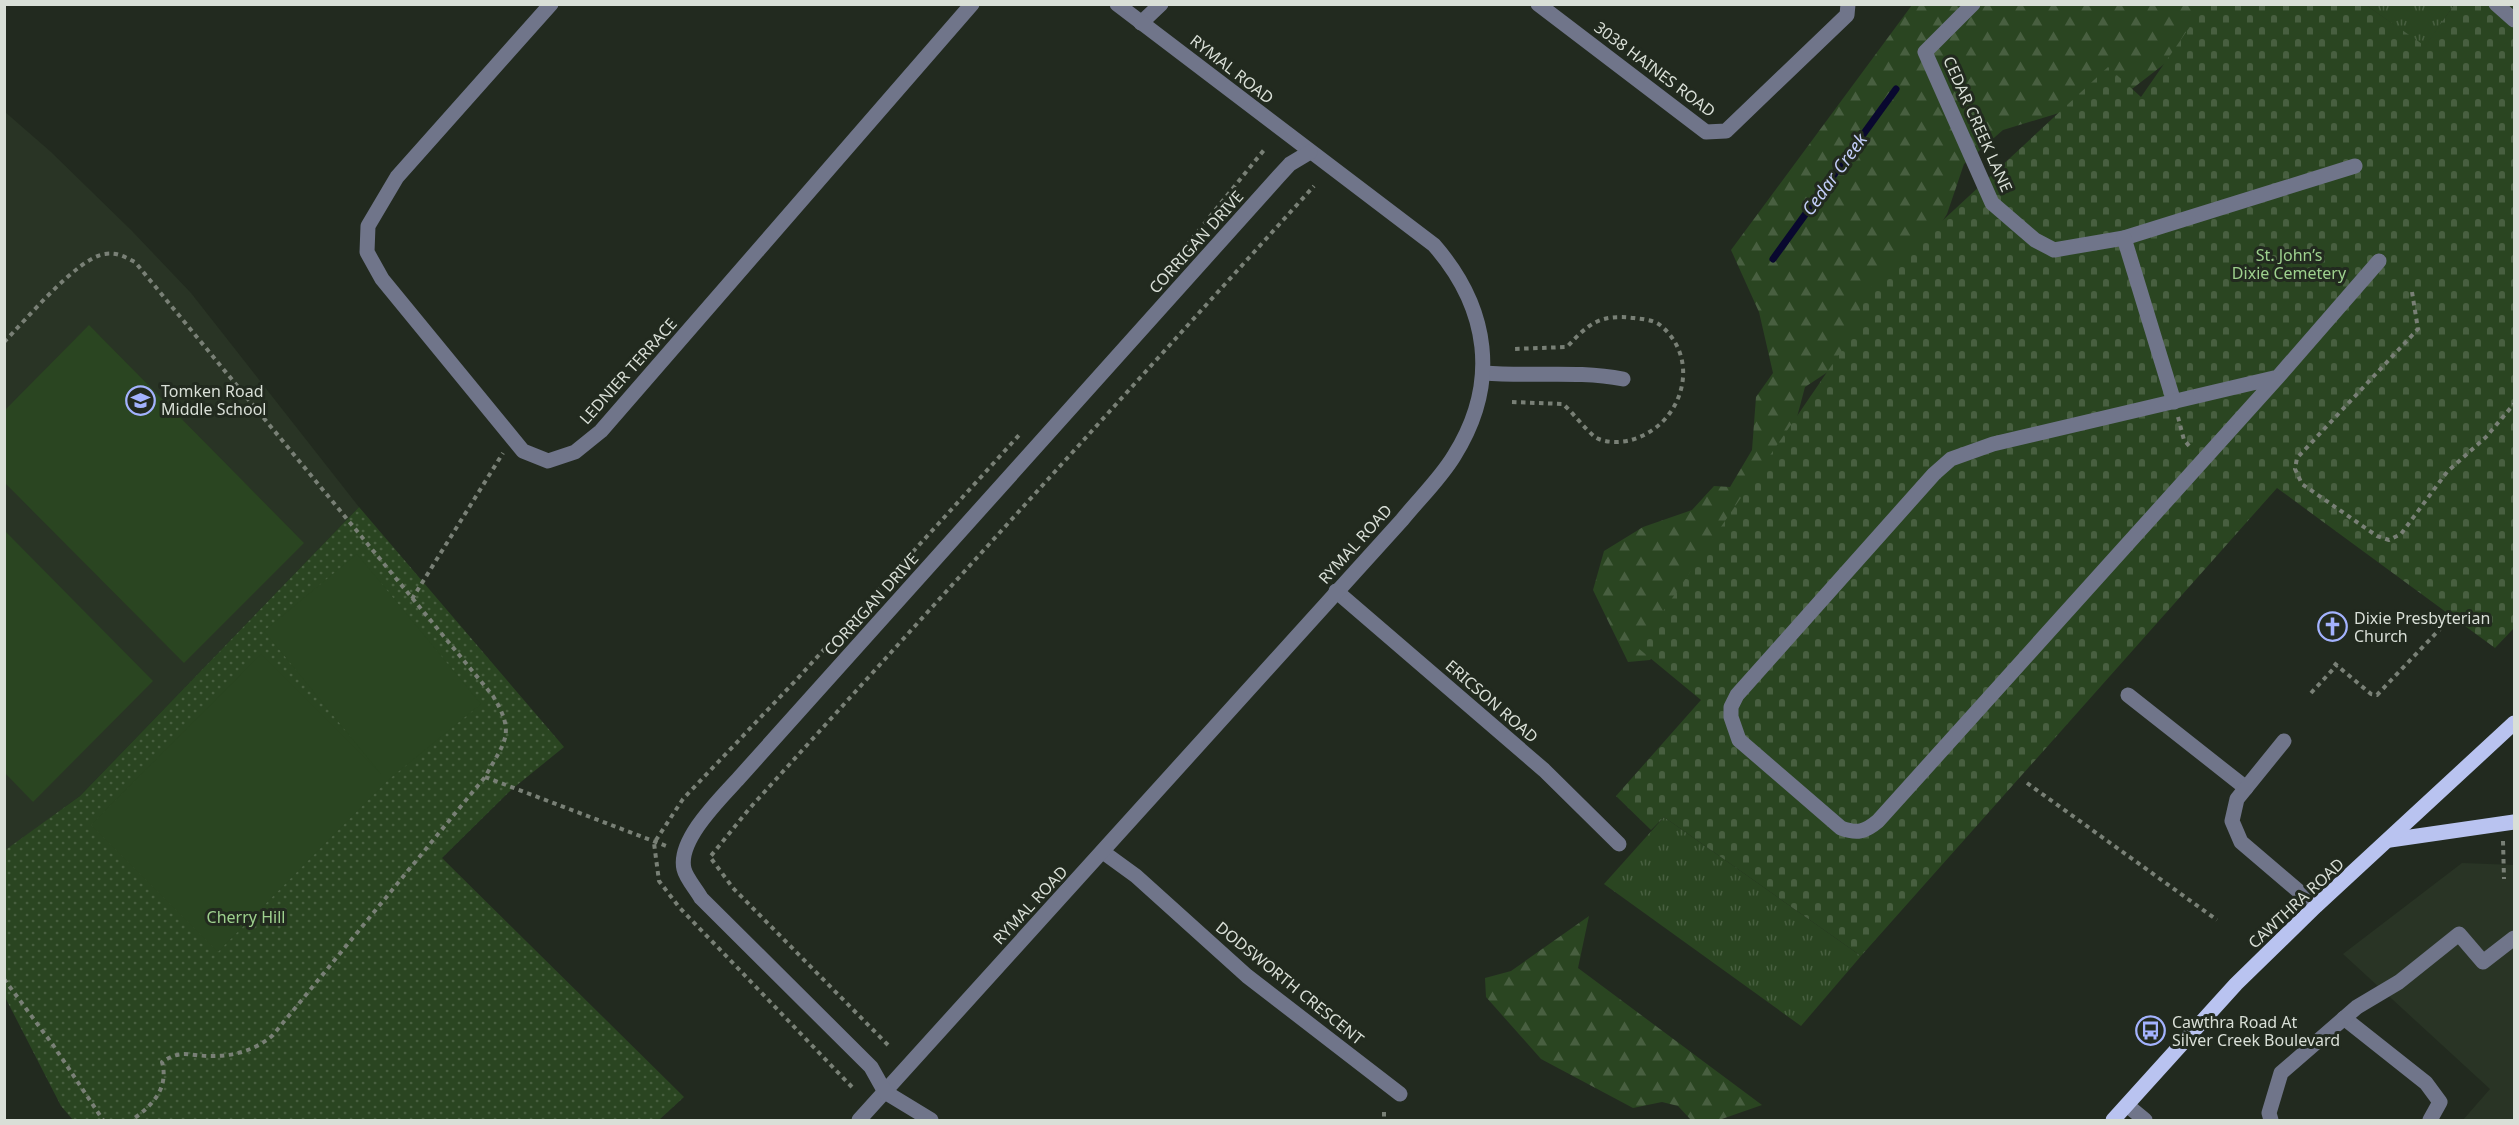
<svg xmlns="http://www.w3.org/2000/svg" width="2519" height="1125" viewBox="0 0 2519 1125" font-family="'Noto Sans',sans-serif">
<style>
.built{fill:#293425}
.grass{fill:url(#grass-tufts)}
.forest{fill:url(#forest-firs)}
.cemetery{fill:url(#cemetery-stones)}
.park{fill:url(#park-dots)}
.pitch{fill:#2a4521}
.lines{fill:none;stroke-linecap:round;stroke-linejoin:round}
.stream{stroke:#09082f;stroke-width:7}
.path{stroke:#798076;stroke-width:4;stroke-dasharray:4.5 4.5;stroke-linecap:butt}
.minor{stroke:#70758a;stroke-width:15}
.major{stroke:#b9c3f0;stroke-width:15}
.labels{text-anchor:middle;dominant-baseline:central;stroke-width:6;stroke-linejoin:round;paint-order:stroke}
.street-label{font-size:16px;fill:#d9dfd7;stroke:#222a1f}
.park-label{font-size:16px;fill:#9ed18e;stroke:#222a1f}
.poi-label{font-size:16px;fill:#d9dfd7;stroke:#222a1f;text-anchor:start}
.water-label{font-size:18px;font-style:italic;fill:#c3cdf9;stroke:#222a1f}
</style>
<defs>
<pattern id="grass-tufts" width="24" height="20" patternUnits="userSpaceOnUse" patternTransform="scale(1.5)"><rect width="24" height="20" fill="#2a4521"/><path d="M3 7l-1-3M5 7V3M7 7l1-3M15 17l-1-3M17 17v-4M19 17l1-3" fill="none" stroke="#485f40"/></pattern>
<pattern id="forest-firs" width="22" height="20" patternUnits="userSpaceOnUse" patternTransform="scale(1.5)"><rect width="22" height="20" fill="#2a4521"/><path d="M5 1l3.5 6h-7zM16 11l3.5 6h-7z" fill="#485f40"/></pattern>
<pattern id="cemetery-stones" width="16" height="16" patternUnits="userSpaceOnUse" patternTransform="scale(1.5)"><rect width="16" height="16" fill="#2a4521"/><path d="M2 7V4a2 2 0 0 1 4 0v3zM10 15v-3a2 2 0 0 1 4 0v3z" fill="#485f40"/></pattern>
<pattern id="park-dots" width="8" height="8" patternUnits="userSpaceOnUse" patternTransform="scale(1.5)"><rect width="8" height="8" fill="#2a4521"/><path d="M2 2h.1M6 6h.1" fill="none" stroke="#485f40" stroke-width="1.8" stroke-linecap="round"/></pattern>
</defs>
<rect width="100%" height="100%" fill="#222a1f"/>
<g class="built">
<path d="M4,111L51,152L132,231L191,293L359,507L80,796L5,851Z"/>
<path d="M2462,863L2514,865V1120H2463L2490,1089L2343,954Z"/>
</g>
<g class="grass">
<path d="M2366,5H2454L2425,47Z"/>
<path d="M1664,817L1861,956L1801,1026L1604,884Z"/>
</g>
<g class="forest">
<path d="M1912,5H2229L2176,55L2128,92L2003,130L1964,164L1947,214L1912,270L1843,362L1805,387L1792,436L1674,634L1650,660L1628,662L1593,590L1604,551L1643,527L1692,510L1714,486L1730,487L1752,450L1756,397L1773,373L1759,312L1731,250Z"/>
<path d="M1589,916L1578,968L1762,1105L1719,1120H1691L1678,1106L1662,1102L1633,1108L1541,1059L1486,997L1485,978L1511,971Z"/>
</g>
<path class="cemetery" d="M2205,5H2366L2425,46L2454,5H2514V628L2495,648L2277,488L1861,956L1664,817L1651,830L1616,796L1701,700L1638,648L1862,321L1858,299L2108,67L2141,97Z"/>
<path class="park" d="M359,507L564,747L511,790L442,858L684,1097L659,1120H73L61,1106L5,997L4,851L80,796Z"/>
<g class="pitch">
<path d="M89,325L304,543L184,663L5,483V410Z"/>
<path d="M5,531L153,681L33,802L5,773Z"/>
<path d="M357,554L481,704L387,781L218,952L91,825L261,654L381,774L264,631Z"/>
</g>
<g class="lines">
<path class="stream" d="M1773,259L1896,89"/>
<g class="path">
<path d="M1170,266L1264,150"/>
<path d="M2412,292L2418,329L2297,458L2295,469L2302,484L2377,536L2389,540L2401,534L2447,472L2486,437L2514,404"/>
<path d="M4,342C25,321 78,257 105,254C117,252 125,257 135,262L493,696C516,734 505,741 485,777L273,1035C255,1051 231,1057 207,1056C187,1055 180,1050 162,1062C169,1088 153,1105 132,1120"/>
<path d="M1512,402L1563,404C1574,414 1584,428 1595,437C1604,443 1621,443 1631,440C1682,426 1703,360 1660,325C1654,320 1642,319 1634,318C1600,314 1589,323 1567,347L1514,349"/>
<path d="M2178,417L2184,440L2191,448"/>
<path d="M412,599L503,453"/>
<path d="M2334,663L2371,694L2377,695L2440,629"/>
<path d="M2311,693L2337,665"/>
<path d="M485,777L669,847"/>
<path d="M2027,783L2217,920"/>
<path d="M2503,841L2504,879"/>
<path d="M4,979L53,1045L103,1120"/>
<path d="M888,1045L733,888L710,857L749,809L1314,186"/>
<path d="M852,1087L679,907L659,881L654,843L683,799L798,678L1021,433"/>
<path d="M1384,1112V1120"/>
</g>
<g class="minor">
<path d="M551,4L397,177L368,226L367,252L382,279L523,451L548,461L575,452L601,431L972,4"/>
<path d="M1538,4L1706,132L1726,131L1847,15L1848,4"/>
<path d="M1973,4L1925,52L1992,203L2035,240L2054,250L2124,238L2355,166"/>
<path d="M2496,4L2514,20"/>
<path d="M1141,23L1161,4"/>
<path d="M2124,238L2174,402"/>
<path d="M1484,373C1531,377 1577,370 1623,379"/>
<path d="M2278,377L1993,444L1951,459L1934,474L1737,695L1731,707V717L1739,740L1841,828C1857,834 1865,832 1878,821L2278,377L2379,261"/>
<path d="M1336,591L1544,770L1619,844"/>
<path d="M2128,695L2246,788"/>
<path d="M2284,741L2237,799L2232,821L2241,842L2316,906"/>
<path d="M1103,852L1136,876L1247,976L1400,1094"/>
<path d="M2344,1018L2426,1083L2440,1102L2430,1120"/>
<path d="M2128,1106L2145,1120"/>
<path d="M859,1120L1402,520C1419,499 1440,479 1454,456C1500,383 1489,308 1434,245L1117,4"/>
<path d="M931,1120L885,1092L871,1067L701,898C696,889 686,878 684,869C677,840 721,798 739,778L1278,177L1290,164L1310,152"/>
<path d="M2271,1120L2269,1113L2281,1073L2357,1007L2399,982L2459,934L2483,962L2514,938"/>
</g>
<g class="major">
<path d="M2390,840L2514,822"/>
<path d="M2113,1120L2236,984L2316,906L2514,723"/>
</g>
</g>
<defs>
<symbol id="school-ring" viewBox="-11 -11 22 22"><circle r="9.5" fill="#222a1f" stroke="#a3b2fd" stroke-width="1.5"/><path d="M0-5L7-2L0 1L-7-2ZM-4 1L0 2.5L4 1V4Q0 6-4 4Z" fill="#a3b2fd"/></symbol>
<symbol id="church-ring" viewBox="-11 -11 22 22"><circle r="9.5" fill="#222a1f" stroke="#a3b2fd" stroke-width="1.5"/><path d="M-1.2-6h2.4v3.5h3.3v2.4h-3.3V6h-2.4V-.1h-3.3v-2.4h3.3Z" fill="#a3b2fd"/></symbol>
<symbol id="bus-ring" viewBox="-11 -11 22 22"><circle r="9.5" fill="#222a1f" stroke="#a3b2fd" stroke-width="1.5"/><path d="M-5-6H5V4H4V6H2V4H-2V6H-4V4H-5ZM-3.5-4V0h7V-4ZM-3.5 1.2v1.5H-2V1.2ZM2 1.2v1.5H3.5V1.2Z" fill="#a3b2fd"/></symbol>
</defs>
<g fill-rule="evenodd">
<use href="#school-ring" x="124" y="384" width="33" height="33"/>
<use href="#church-ring" x="2316" y="610" width="33" height="33"/>
<use href="#bus-ring" x="2134" y="1014" width="33" height="33"/>
</g>
<g class="labels">
<g class="street-label">
<text transform="translate(1232 69) rotate(38)">RYMAL ROAD</text>
<text transform="translate(1655 69) rotate(37)">3038 HAINES ROAD</text>
<text transform="translate(1978 124) rotate(66)">CEDAR CREEK LANE</text>
<text transform="translate(1196 242) rotate(-48)">CORRIGAN DRIVE</text>
<text transform="translate(628 371) rotate(-48)">LEDNIER TERRACE</text>
<text transform="translate(1355 544) rotate(-48)">RYMAL ROAD</text>
<text transform="translate(871 604) rotate(-48)">CORRIGAN DRIVE</text>
<text transform="translate(1492 701) rotate(41)">ERICSON ROAD</text>
<text transform="translate(2296 903) rotate(-43)">CAWTHRA ROAD</text>
<text transform="translate(1030 905) rotate(-47)">RYMAL ROAD</text>
<text transform="translate(1290 983) rotate(39)">DODSWORTH CRESCENT</text>
</g>
<g class="park-label">
<text x="2289" y="255">St. John’s<tspan x="2289" dy="18">Dixie Cemetery</tspan></text>
<text x="246" y="917">Cherry Hill</text>
</g>
<g class="poi-label">
<text x="161" y="391">Tomken Road<tspan x="161" dy="18">Middle School</tspan></text>
<text x="2354" y="618">Dixie Presbyterian<tspan x="2354" dy="18">Church</tspan></text>
<text x="2172" y="1022">Cawthra Road At<tspan x="2172" dy="18">Silver Creek Boulevard</tspan></text>
</g>
<g class="water-label">
<text transform="translate(1834 174) rotate(-54)">Cedar Creek</text>
</g>
</g>
<rect width="2519" height="1125" fill="none" stroke="#d9dfd7" stroke-width="12"/>
</svg>
